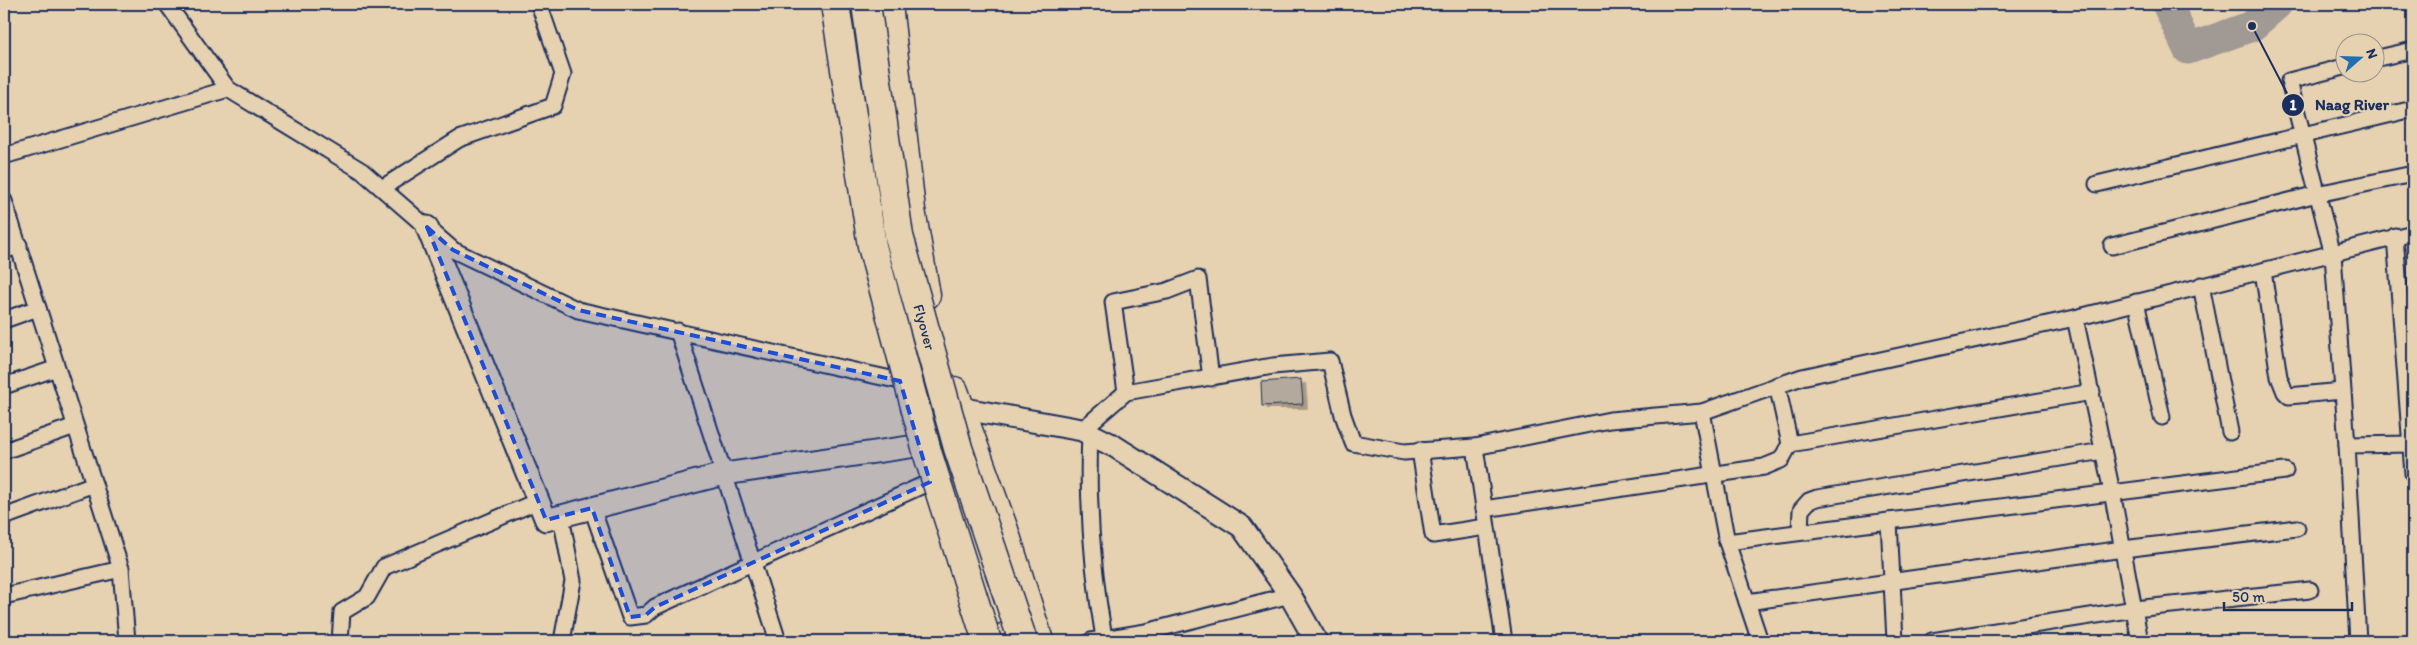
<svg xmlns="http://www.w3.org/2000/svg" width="2417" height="645" viewBox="0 0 2417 645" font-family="Itim,sans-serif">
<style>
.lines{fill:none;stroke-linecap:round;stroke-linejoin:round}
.river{stroke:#a09994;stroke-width:31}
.building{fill:#b3a99c;stroke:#1b2f5e;filter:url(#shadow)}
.street-casing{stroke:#1b2f5e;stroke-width:19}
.secondary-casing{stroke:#1b2f5e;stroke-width:25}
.highway-casing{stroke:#1b2f5e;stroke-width:31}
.street{stroke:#e6d1b0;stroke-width:15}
.secondary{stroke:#e6d1b0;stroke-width:21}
.highway{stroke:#e6d1b0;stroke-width:28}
.highway-bridge-casing{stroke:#1b2f5e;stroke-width:31;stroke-linecap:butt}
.highway-bridge{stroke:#e6d1b0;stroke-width:28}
.marked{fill:#1d4ed8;fill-opacity:0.2;stroke:#1d4ed8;stroke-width:4;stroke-dasharray:10 6;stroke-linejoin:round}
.labels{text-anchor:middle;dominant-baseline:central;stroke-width:4.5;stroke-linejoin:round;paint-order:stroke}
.street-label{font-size:15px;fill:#1b2f5e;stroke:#e6d1b0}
.leader{fill:none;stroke:#1b2f5e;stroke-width:2}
.callout-dot{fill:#1b2f5e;stroke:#e6d1b0;stroke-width:2}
.mark-label{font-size:15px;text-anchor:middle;font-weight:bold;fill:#fff}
.callout-label{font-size:16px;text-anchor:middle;font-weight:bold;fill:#1b2f5e;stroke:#e6d1b0;stroke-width:4.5;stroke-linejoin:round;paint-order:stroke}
</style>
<defs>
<filter id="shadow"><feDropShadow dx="4.5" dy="4.5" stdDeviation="0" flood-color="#0004"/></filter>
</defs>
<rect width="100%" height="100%" fill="#e6d1b0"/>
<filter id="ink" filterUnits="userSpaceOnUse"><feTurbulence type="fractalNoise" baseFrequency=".02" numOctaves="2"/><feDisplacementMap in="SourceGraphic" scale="10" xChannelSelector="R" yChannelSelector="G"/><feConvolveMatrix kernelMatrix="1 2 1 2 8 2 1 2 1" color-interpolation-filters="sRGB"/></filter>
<g filter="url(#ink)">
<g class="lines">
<path class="river" d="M2167,4L2188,49L2252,26L2277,4"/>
</g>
<path class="building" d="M1301,379L1303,404L1262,406L1261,382Z"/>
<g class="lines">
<defs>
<g id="street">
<path d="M167,4L228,89"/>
<path d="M2374,59L2413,50"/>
<path d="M2344,67L2289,81L2333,255L2347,445"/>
<path d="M4,156L228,89L362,171L453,250L578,310L900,381"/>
<path d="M2097,184L2413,109"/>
<path d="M382,188L459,139L553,106L563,74L539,4"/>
<path d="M4,201L121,569L4,596"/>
<path d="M2395,236L2413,474"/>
<path d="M2112,246L2317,194L2413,174"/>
<path d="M4,251L19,245"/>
<path d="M2263,271L2279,377L2285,392L2289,396L2342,391"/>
<path d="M2201,285L2230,432"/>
<path d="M2136,302L2162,417"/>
<path d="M2075,318L2112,492L2140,641"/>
<path d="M4,320L38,308"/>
<path d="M678,331L778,641"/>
<path d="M4,386L57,368"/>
<path d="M1126,392L1113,302L1167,291L1198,279L1211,378"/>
<path d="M1702,412L1727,542L1747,602"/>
<path d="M1082,430L1126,392L1273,366L1330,361L1343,415L1353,443L1404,452L1475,447L1610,420L1702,412L1802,377L2075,318L2413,233"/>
<path d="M1090,433C1087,504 1092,569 1104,638"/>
<path d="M1790,444L2092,392"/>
<path d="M1475,447L1504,641"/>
<path d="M1420,450L1433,535L1486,527"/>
<path d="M4,451L75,426"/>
<path d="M592,508L630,617L646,615L655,607L930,482"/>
<path d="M1484,509L1764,467L1781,460L1790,444L1777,385"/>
<path d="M561,516L573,581L562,641"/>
<path d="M4,517L94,484"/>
<path d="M1800,531L1801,510L1809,501L1817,498L2103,451"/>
<path d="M1727,542L1889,521"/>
<path d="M121,569L127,641"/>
<path d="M340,641L342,612L367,597L384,567L538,501"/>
<path d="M1091,641L1146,632L1290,595"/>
<path d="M1760,641L1747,602L2123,549L2297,528"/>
<path d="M1895,641L1889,521L2285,471"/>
<path d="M1932,641L2135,609L2310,590"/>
<path d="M2358,641L2347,445L2413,444"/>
</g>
<path id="secondary" d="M427,227L546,520L724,474L916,446L959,408L1082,430L1114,446L1242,527L1290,595L1316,641"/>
<g id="highway">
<path d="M888,4L911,210L926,295"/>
<path d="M954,391L1004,530L1039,641"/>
<path d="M993,641L1035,628"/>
</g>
</defs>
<use href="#street" class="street-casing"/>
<use href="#secondary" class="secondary-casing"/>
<use href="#highway" class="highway-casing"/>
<use href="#street" class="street"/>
<use href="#secondary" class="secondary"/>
<use href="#highway" class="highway"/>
<defs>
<g id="highway-bridge">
<path d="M835,4L872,246L928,455L987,641"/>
<path id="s1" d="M866,4L899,236L958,448L1023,641"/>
</g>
</defs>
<use href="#highway-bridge" class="highway-bridge-casing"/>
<use href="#highway-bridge" class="highway-bridge"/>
</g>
</g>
<path class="marked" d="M427,227L453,250L578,310L900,381L930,482L655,607L646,615L630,617L592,508L546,520Z"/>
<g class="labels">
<g class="street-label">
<text stroke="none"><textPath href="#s1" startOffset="329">Flyover</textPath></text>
</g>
</g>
<path class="leader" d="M2252 26L2293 105"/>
<g class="callout-dot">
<circle cx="2252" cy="26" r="5"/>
<circle cx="2293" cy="105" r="12"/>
</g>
<g class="mark-label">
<text x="2293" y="110">1</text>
</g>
<g class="callout-label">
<text x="2352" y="110">Naag River</text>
</g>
<rect width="2417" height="645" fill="none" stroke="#e6d1b0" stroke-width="20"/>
<rect x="10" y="10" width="2397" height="625" fill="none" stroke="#1b2f5e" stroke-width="2" filter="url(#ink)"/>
<g transform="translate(2360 58) rotate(70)"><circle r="24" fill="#e6d1b0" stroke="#95908f"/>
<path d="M0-4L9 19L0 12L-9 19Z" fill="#1f6fb2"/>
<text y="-8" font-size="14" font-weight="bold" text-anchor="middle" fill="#1b2f5e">N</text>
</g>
<path d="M2224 602v8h128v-8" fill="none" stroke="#1b2f5e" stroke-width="2.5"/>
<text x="2232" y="602" font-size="15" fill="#1b2f5e" stroke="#e6d1b0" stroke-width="4" paint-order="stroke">50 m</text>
</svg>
